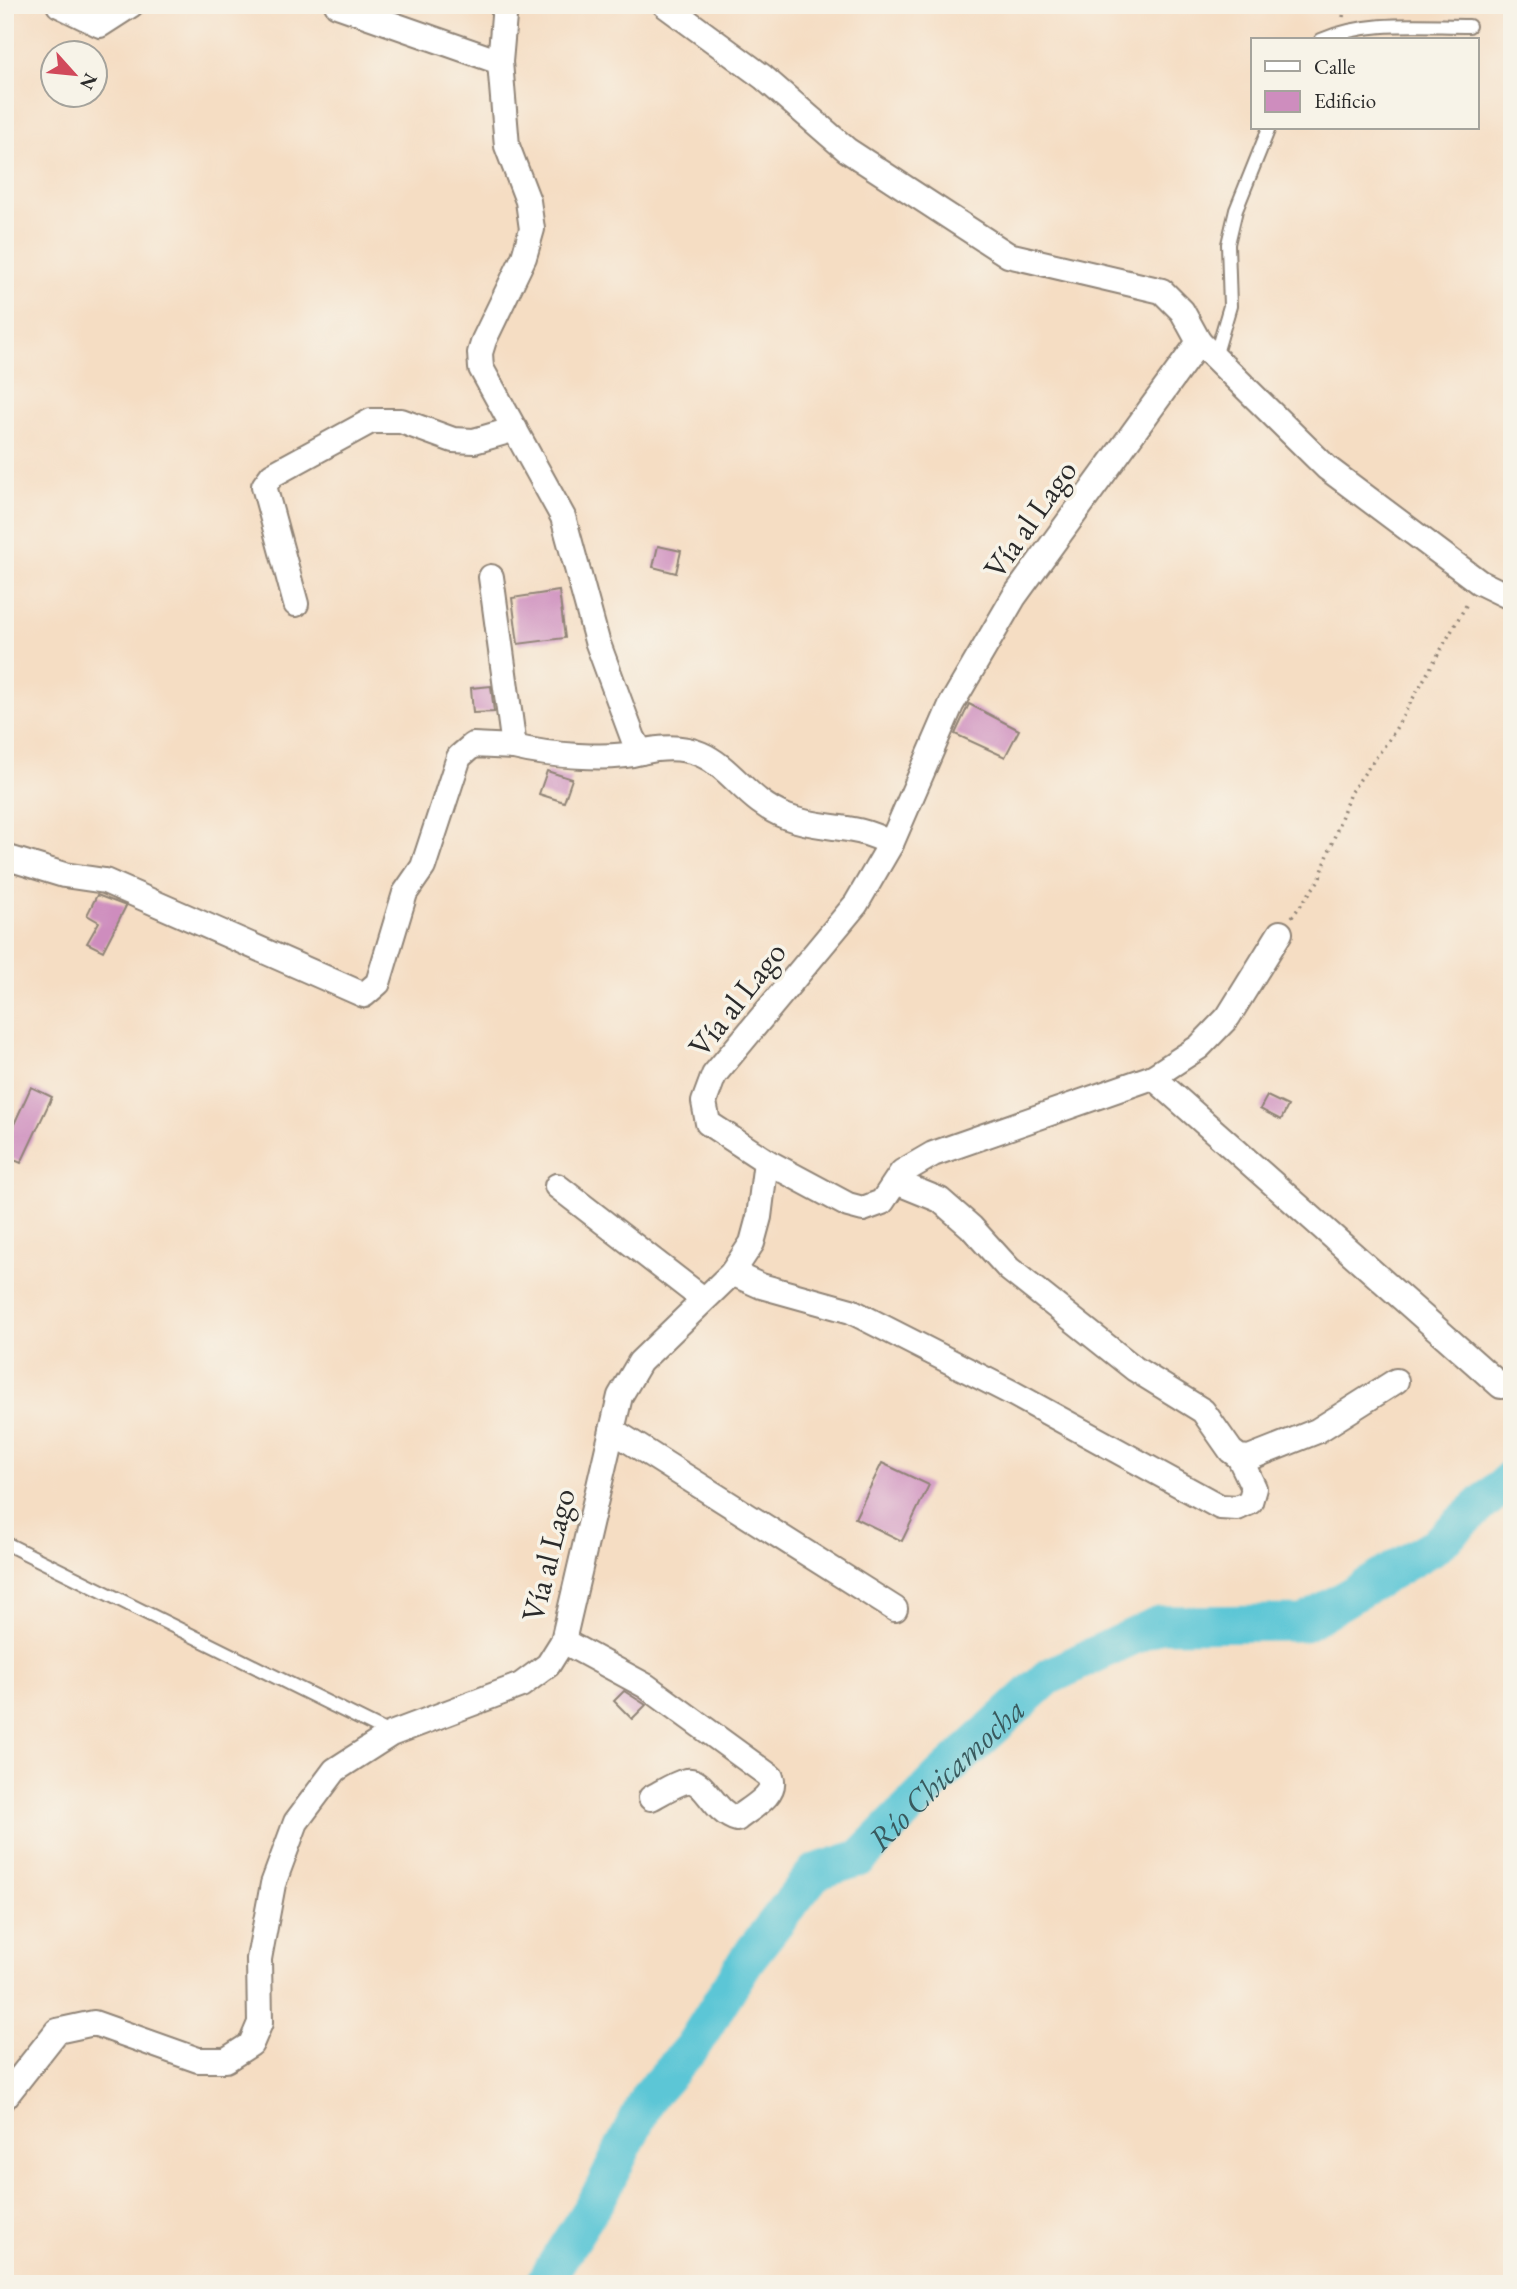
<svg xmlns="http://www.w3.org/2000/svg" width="1517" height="2289" viewBox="0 0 1517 2289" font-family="'EB Garamond',serif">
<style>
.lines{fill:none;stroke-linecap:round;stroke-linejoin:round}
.river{stroke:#5bc6d6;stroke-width:37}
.building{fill:#ce8dbe}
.lane-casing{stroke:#908477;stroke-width:16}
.street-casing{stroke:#908477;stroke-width:28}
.path{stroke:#908477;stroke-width:3.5;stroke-dasharray:2 5;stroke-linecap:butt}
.lane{stroke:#fff;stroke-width:12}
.street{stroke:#fff;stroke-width:24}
.labels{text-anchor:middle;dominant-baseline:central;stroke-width:7;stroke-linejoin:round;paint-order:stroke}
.street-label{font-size:32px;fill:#2b2b2b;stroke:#f7f3e8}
.water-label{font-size:33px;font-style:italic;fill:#395a5e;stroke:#f7f3e8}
</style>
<rect width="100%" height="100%" fill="#f7f3e8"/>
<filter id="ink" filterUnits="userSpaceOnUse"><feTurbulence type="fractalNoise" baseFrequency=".0143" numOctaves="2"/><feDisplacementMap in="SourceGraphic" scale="14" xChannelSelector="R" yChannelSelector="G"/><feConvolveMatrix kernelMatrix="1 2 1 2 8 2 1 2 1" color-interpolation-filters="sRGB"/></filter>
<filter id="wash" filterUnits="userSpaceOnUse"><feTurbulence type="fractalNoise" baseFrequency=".00686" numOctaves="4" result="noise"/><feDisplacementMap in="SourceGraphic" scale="28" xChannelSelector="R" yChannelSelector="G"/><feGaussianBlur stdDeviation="1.57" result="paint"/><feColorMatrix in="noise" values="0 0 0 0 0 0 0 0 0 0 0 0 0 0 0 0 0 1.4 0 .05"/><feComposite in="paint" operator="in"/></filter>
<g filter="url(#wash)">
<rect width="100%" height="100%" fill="#f5ddc3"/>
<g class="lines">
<path class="river" id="s1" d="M543,2284L602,2191L648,2097L692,2047L747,1959L815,1872L860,1858L941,1776L1048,1677L1159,1624L1304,1623L1436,1545L1512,1477"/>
</g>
<g id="blocks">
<g class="building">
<path d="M658,546L681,551L676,573L653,567Z"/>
<path d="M559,591L565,638L518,644L512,598Z"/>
<path d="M491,686L494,712L473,713L471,688Z"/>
<path d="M969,704L1019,730L1005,757L955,734Z"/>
<path d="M547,771L572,779L564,802L539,794Z"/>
<path d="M97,895L126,906L103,951L87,943L99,922L87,915Z"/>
<path d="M31,1087L52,1097L21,1163L5,1156V1144Z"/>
<path d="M1267,1096L1288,1106L1281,1120L1260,1109Z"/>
<path d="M882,1463L929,1485L902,1541L855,1518Z"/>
<path d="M624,1691L646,1705L632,1719L614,1701Z"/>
</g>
</g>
</g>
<g filter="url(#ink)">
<use href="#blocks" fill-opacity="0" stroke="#908477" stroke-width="2"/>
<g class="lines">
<defs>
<g id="lane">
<path d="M1321,40C1367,20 1420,26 1469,26"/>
<path d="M1215,357L1230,306L1228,244L1236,210L1269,128"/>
<path d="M5,1543L391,1734"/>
</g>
<g id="street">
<path d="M59,5L100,25L131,5"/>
<path d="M337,5L500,62L505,5"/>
<path d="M500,62L507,146L528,201L532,229L524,257L484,340L480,353L481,368L563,517L597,641L633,738L641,752C724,732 729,795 787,817C823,831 853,822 891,844"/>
<path d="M1199,342L1327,468L1479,582L1512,598"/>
<path d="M491,577L514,747C546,755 610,761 641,752"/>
<path d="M296,604L264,486L272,475L371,421H401L453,440L474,441L515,429"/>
<path d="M5,857L64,875L105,881L364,995L378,983L405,893L423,867L459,757L473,745L514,747"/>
<path d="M1153,1077L1501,1386"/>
<path d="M766,1161L848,1205L863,1209L882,1202L902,1172L933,1154L1153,1077L1199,1047L1228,1017L1280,933"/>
<path d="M896,1182L940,1200L971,1227L1009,1269L1135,1369L1203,1411L1231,1451L1239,1457L1249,1458L1317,1431L1396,1381"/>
<path d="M557,1186L703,1299"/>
<path d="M732,1273L761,1286L851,1311L1014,1394L1220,1507L1237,1508L1250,1502L1254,1488L1239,1457"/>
<path d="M612,1430L895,1609"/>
<path d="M563,1641L646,1686L771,1777C778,1795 750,1808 737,1819C712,1812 705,1777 686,1781C674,1784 661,1793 651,1798"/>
<path d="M5,2097L57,2031L94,2023L198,2060H226L251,2044L260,2023L259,1959L273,1884L296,1822L335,1770L391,1734L521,1685L548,1665L563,1641L620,1396L640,1362L732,1273L752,1243L759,1217L766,1161L708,1123L704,1102L714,1075L856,904L891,844L951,705L1014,597L1199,342L1182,311L1162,291L1008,255L847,150L763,77L665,5"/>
</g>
</defs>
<use href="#lane" class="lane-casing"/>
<use href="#street" class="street-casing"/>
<g class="path">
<path d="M1343,17L1345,5"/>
<path d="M1292,917L1319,880L1350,793L1391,737L1468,602"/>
</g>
<use href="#lane" class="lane"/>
<use href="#street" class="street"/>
</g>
</g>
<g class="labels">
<g class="street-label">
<text transform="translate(1030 519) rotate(-55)">Vía al Lago</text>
<text transform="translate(737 999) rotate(-52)">Vía al Lago</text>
<text transform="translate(548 1555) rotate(-76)">Vía al Lago</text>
</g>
<g class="water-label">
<text stroke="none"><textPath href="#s1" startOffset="663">Río Chicamocha</textPath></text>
</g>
</g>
<rect width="1517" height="2289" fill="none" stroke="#f7f3e8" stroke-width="28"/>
<rect x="1251" y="38" width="228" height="91" fill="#f7f3e8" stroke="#a5a39c" stroke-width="2"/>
<rect x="1265" y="61" width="35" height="10" fill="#ffffff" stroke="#a5a39c" stroke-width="2"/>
<text x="1314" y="74" font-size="21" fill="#2b2b2b">Calle</text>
<rect x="1265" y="91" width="35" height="21" fill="#ce8dbe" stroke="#a5a39c" stroke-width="2"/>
<text x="1314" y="108" font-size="21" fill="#2b2b2b">Edificio</text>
<g transform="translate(74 74) rotate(117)"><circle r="33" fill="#f7f3e8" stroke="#a5a39c" stroke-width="2"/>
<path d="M0-5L12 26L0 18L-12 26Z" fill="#d1495b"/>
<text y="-10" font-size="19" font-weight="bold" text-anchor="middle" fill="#2b2b2b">N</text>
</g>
</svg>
